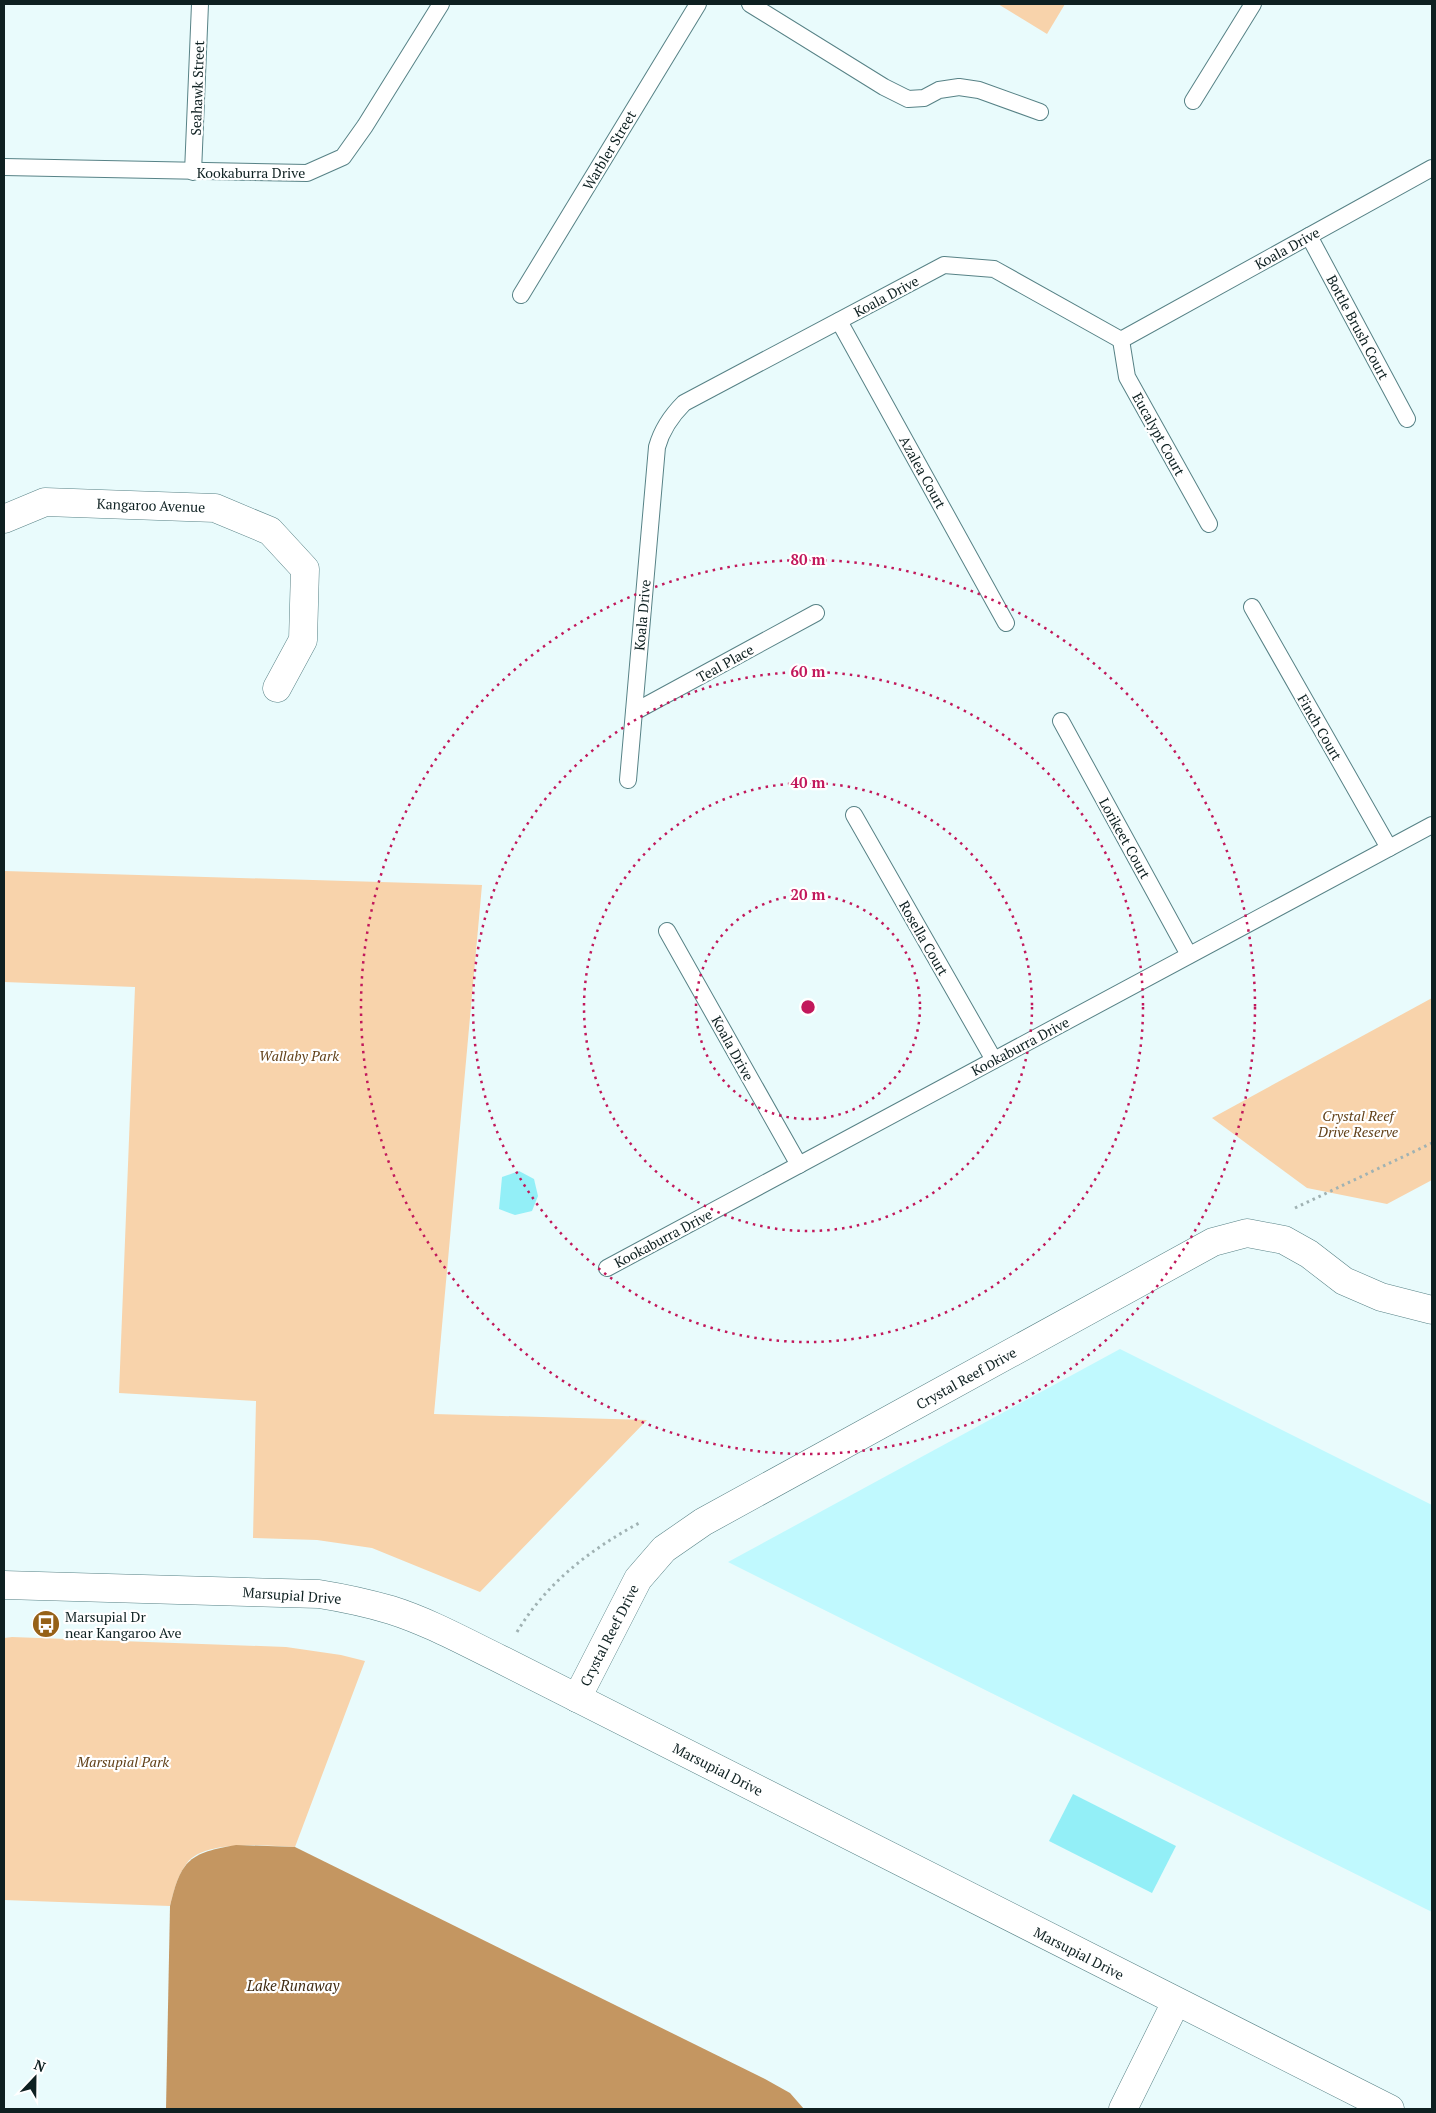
<svg xmlns="http://www.w3.org/2000/svg" width="1436" height="2113" viewBox="0 0 1436 2113" font-family="'PT Serif',serif">
<style>
.built{fill:#c0f9fe}
.green{fill:#f8d3ab}
.water{fill:#c49661}
.building{fill:#93eff7}
.lines{fill:none;stroke-linecap:round;stroke-linejoin:round}
.lane-casing{stroke:#578286;stroke-width:18}
.street-casing{stroke:#578286;stroke-width:29}
.path{stroke:#a0b2b3;stroke-width:3;stroke-dasharray:2.5 4;stroke-linecap:butt}
.lane{stroke:#fff;stroke-width:16}
.street{stroke:#fff;stroke-width:28}
.ring{fill:none;stroke:#c2185b;stroke-width:2.5;stroke-dasharray:2.5 5}
.labels{text-anchor:middle;dominant-baseline:central;stroke-width:4.5;stroke-linejoin:round;paint-order:stroke}
.street-label{font-size:14px;fill:#0e2021;stroke:#fff}
.park-label{font-size:14px;font-style:italic;fill:#624119;stroke:#fff}
.poi-label{font-size:14px;fill:#0e2021;stroke:#fff;text-anchor:start}
.water-label{font-size:15px;font-style:italic;fill:#3f2b13;stroke:#fff}
.centre{fill:#c2185b;stroke:#fff;stroke-width:2.5}
.ring-label{font-size:15px;text-anchor:middle;font-weight:bold;fill:#c2185b;stroke:#fff;stroke-width:4.5;stroke-linejoin:round;paint-order:stroke}
</style>
<rect width="100%" height="100%" fill="#e9fbfc"/>
<path class="built" d="M1120,1349L1432,1505V1912L728,1562Z"/>
<g class="green">
<path d="M998,4H1065L1047,34Z"/>
<path d="M4,871L482,885L434,1414L647,1420L480,1592L372,1548L317,1540L253,1538L256,1401L119,1393L135,987L4,982Z"/>
<path d="M1432,998V1180L1387,1204L1307,1188L1212,1118Z"/>
<path d="M12,1637L286,1647L341,1655L365,1661L295,1847C268,1846 205,1839 187,1863C177,1876 174,1890 170,1906L4,1900V1638Z"/>
</g>
<path class="water" d="M236,1845L295,1847L765,2079L790,2093L804,2109H166L170,1906C181,1859 190,1853 236,1845Z"/>
<g class="building">
<path d="M519,1171L534,1179L538,1196L532,1211L515,1215L499,1209L502,1177Z"/>
<path d="M1073,1794L1176,1846L1152,1893L1049,1841Z"/>
</g>
<g class="lines">
<defs>
<g id="lane">
<path d="M750,4L884,87L908,99L924,98L939,90L959,87L979,90L1040,112"/>
<path d="M1193,101L1253,4"/>
<path d="M4,167L307,173L343,157L365,126L441,4"/>
<path d="M193,172L200,4"/>
<path d="M1309,236L1407,419"/>
<path d="M521,295L698,4"/>
<path d="M839,321L1006,623"/>
<path d="M1121,340L1127,377L1209,524"/>
<path d="M1252,607L1389,848"/>
<path d="M634,712L816,613"/>
<path d="M1061,721L1189,955"/>
<path d="M628,780L657,447C662,429 671,416 684,403L944,265L994,269L1121,340L1432,168"/>
<path d="M854,815L994,1060"/>
<path d="M667,931L799,1165"/>
<path d="M607,1268L1432,825"/>
</g>
<g id="street">
<path d="M4,519L45,502L215,508L270,531L305,569L303,640L277,688"/>
<path d="M4,1585L319,1594C344,1598 367,1603 391,1610C429,1622 465,1642 500,1659L1390,2109"/>
<path d="M577,1698L638,1579L664,1549L703,1522L1213,1242L1247,1233L1284,1240L1309,1254L1344,1281L1381,1297L1432,1310"/>
<path d="M1123,2109L1176,2002"/>
</g>
</defs>
<use href="#lane" class="lane-casing"/>
<use href="#street" class="street-casing"/>
<g class="path">
<path d="M1295,1208L1432,1143"/>
<path d="M517,1632C547,1582 591,1549 641,1522"/>
</g>
<use href="#lane" class="lane"/>
<use href="#street" class="street"/>
</g>
<g class="ring">
<circle cx="808" cy="1007" r="112"/>
<circle cx="808" cy="1007" r="224"/>
<circle cx="808" cy="1007" r="335"/>
<circle cx="808" cy="1007" r="447"/>
</g>
<defs>
<symbol id="bus-disc" viewBox="-11 -11 22 22"><circle r="9.5" fill="#966117" stroke="#fff"/><path d="M-5-6H5V4H4V6H2V4H-2V6H-4V4H-5ZM-3.5-4V0h7V-4ZM-3.5 1.2v1.5H-2V1.2ZM2 1.2v1.5H3.5V1.2Z" fill="#fff"/></symbol>
</defs>
<g fill-rule="evenodd">
<use href="#bus-disc" x="30" y="1608" width="32" height="32"/>
</g>
<g class="labels">
<g class="street-label">
<text transform="translate(197 88) rotate(-88)">Seahawk Street</text>
<text transform="translate(609 150) rotate(-59)">Warbler Street</text>
<text x="251" y="172">Kookaburra Drive</text>
<text transform="translate(1287 248) rotate(-29)">Koala Drive</text>
<text transform="translate(886 296) rotate(-28)">Koala Drive</text>
<text transform="translate(1358 327) rotate(62)">Bottle Brush Court</text>
<text transform="translate(1159 434) rotate(61)">Eucalypt Court</text>
<text transform="translate(923 472) rotate(61)">Azalea Court</text>
<text transform="translate(151 505) rotate(2)">Kangaroo Avenue</text>
<text transform="translate(642 615) rotate(-85)">Koala Drive</text>
<text transform="translate(725 663) rotate(-29)">Teal Place</text>
<text transform="translate(1320 727) rotate(60)">Finch Court</text>
<text transform="translate(1125 838) rotate(61)">Lorikeet Court</text>
<text transform="translate(924 938) rotate(60)">Rosella Court</text>
<text transform="translate(1020 1046) rotate(-28)">Kookaburra Drive</text>
<text transform="translate(733 1048) rotate(61)">Koala Drive</text>
<text transform="translate(663 1238) rotate(-28)">Kookaburra Drive</text>
<text transform="translate(966 1378) rotate(-29)">Crystal Reef Drive</text>
<text transform="translate(292 1595) rotate(4)">Marsupial Drive</text>
<text transform="translate(609 1635) rotate(-63)">Crystal Reef Drive</text>
<text transform="translate(718 1769) rotate(27)">Marsupial Drive</text>
<text transform="translate(1079 1953) rotate(27)">Marsupial Drive</text>
</g>
<g class="park-label">
<text x="299" y="1055">Wallaby Park</text>
<text x="1358" y="1115">Crystal Reef<tspan x="1358" dy="16">Drive Reserve</tspan></text>
<text x="123" y="1761">Marsupial Park</text>
</g>
<g class="poi-label">
<text x="65" y="1616">Marsupial Dr<tspan x="65" dy="16">near Kangaroo Ave</tspan></text>
</g>
<g class="water-label">
<text x="293" y="1985">Lake Runaway</text>
</g>
</g>
<circle cx="808" cy="1007" r="8" class="centre"/>
<g class="ring-label">
<text x="808" y="565">80 m</text>
<text x="808" y="677">60 m</text>
<text x="808" y="788">40 m</text>
<text x="808" y="900">20 m</text>
</g>
<rect width="1436" height="2113" fill="none" stroke="#0e2021" stroke-width="10"/>
<g transform="translate(35 2078) rotate(22)" stroke="#ffffff" stroke-width="4" paint-order="stroke">
<path d="M0-4L9 19L0 12L-9 19Z" fill="#0e2021"/>
<text y="-8" font-size="14" font-weight="bold" text-anchor="middle" fill="#0e2021">N</text>
</g>
</svg>
